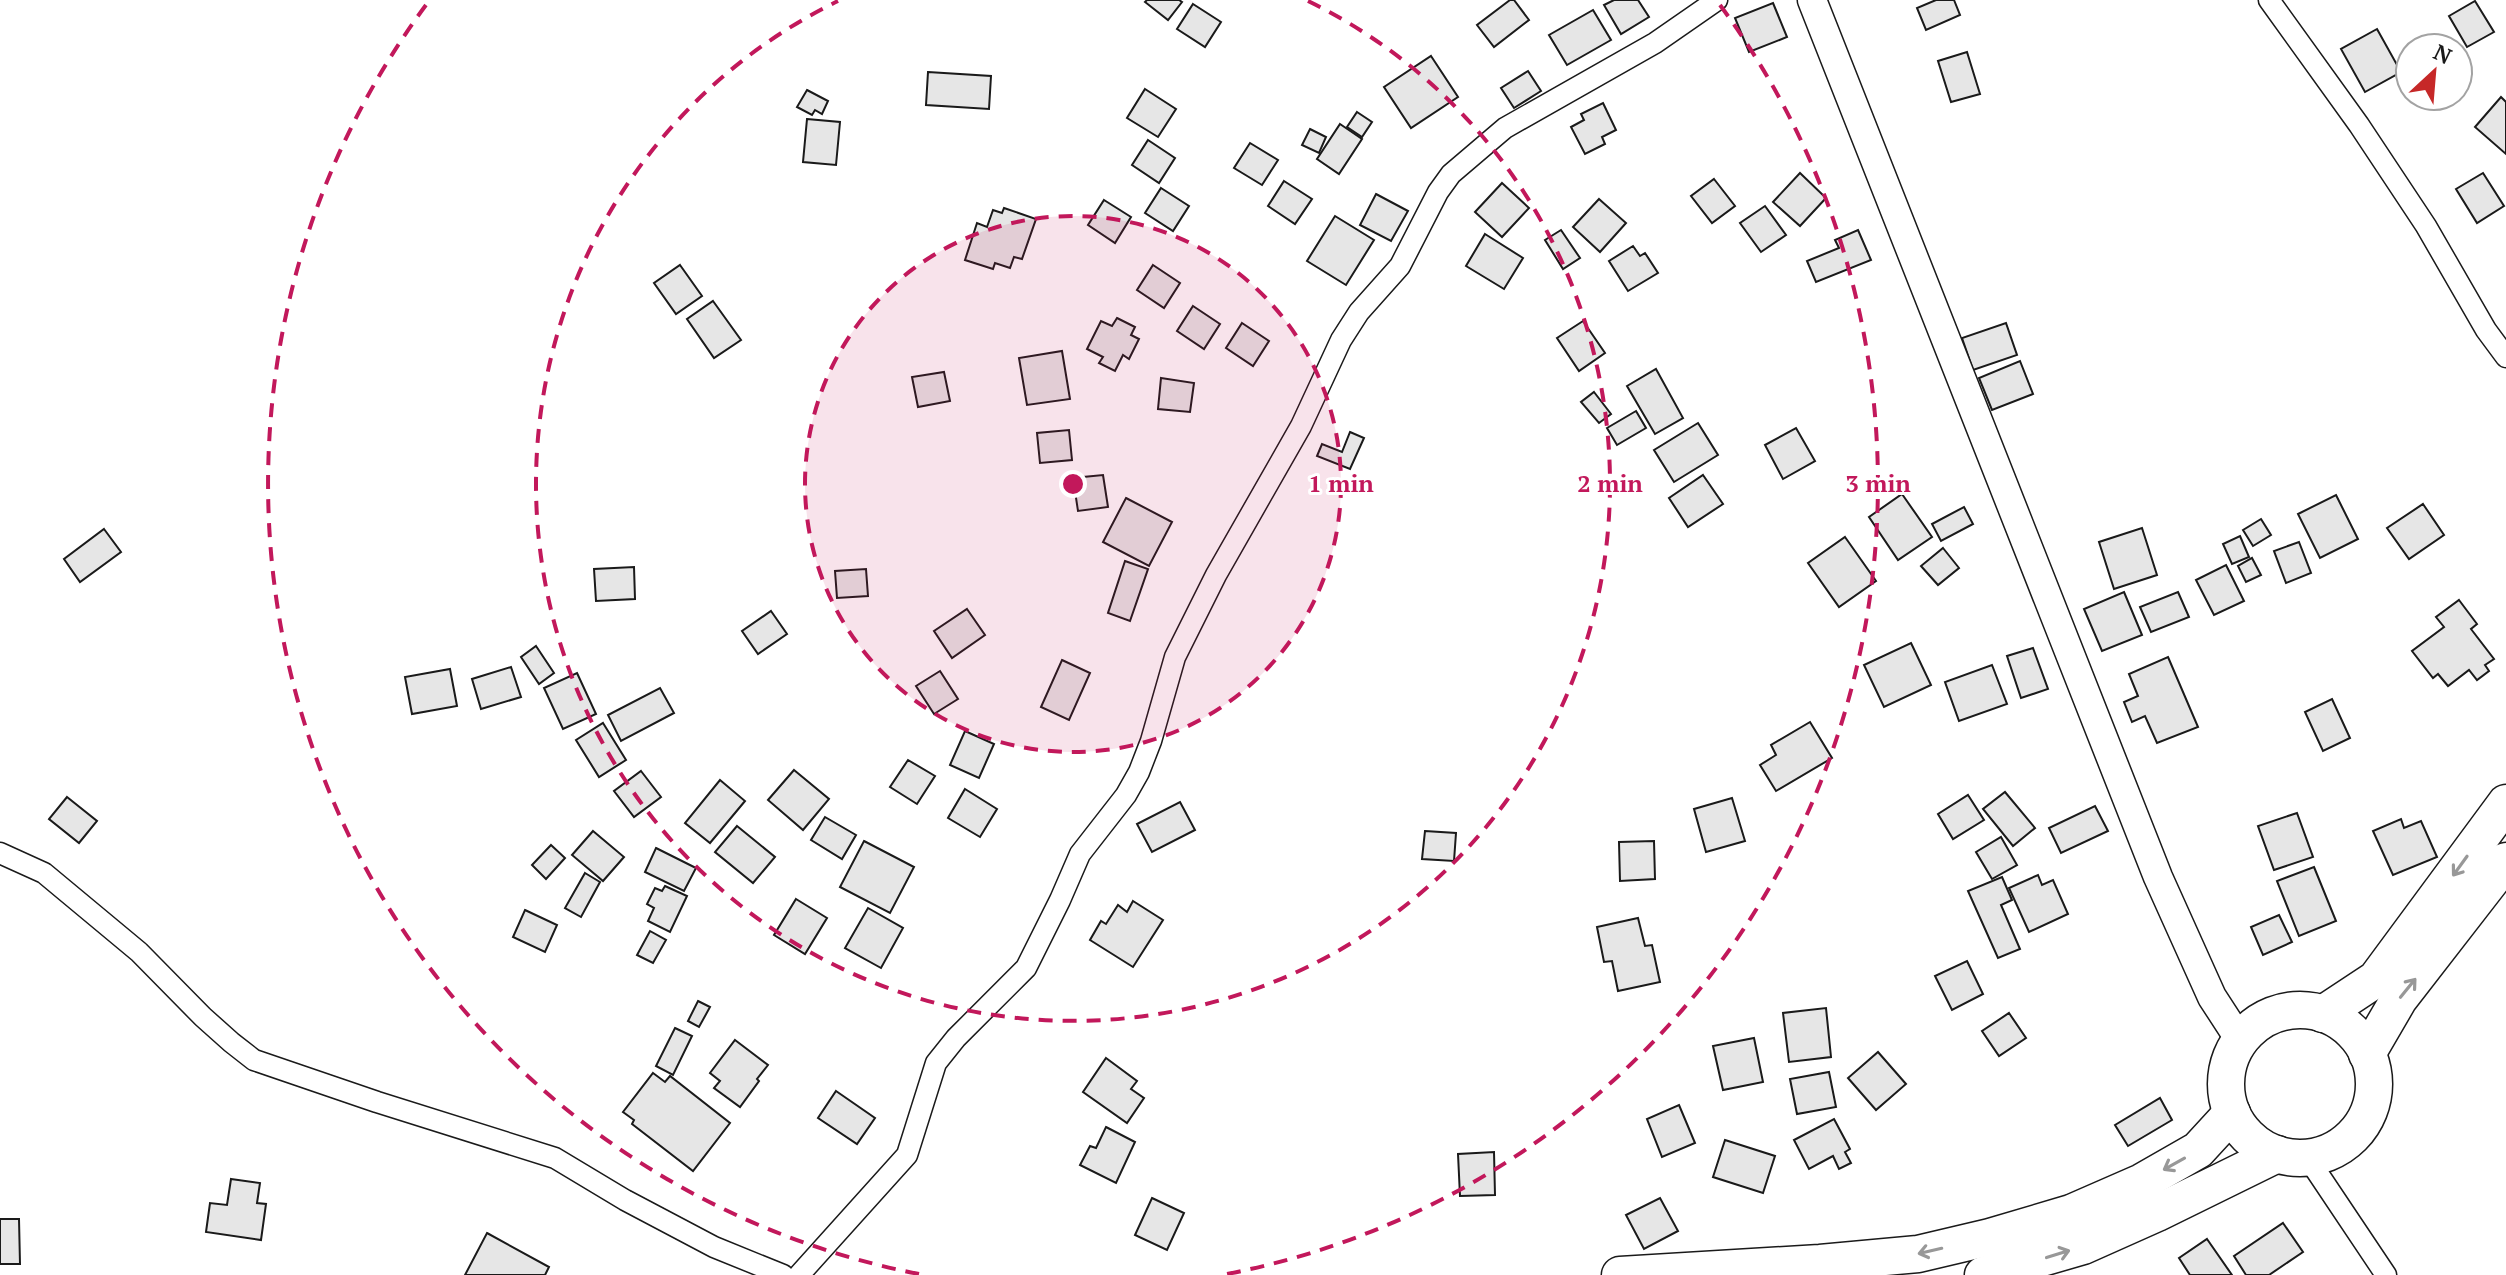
<svg xmlns="http://www.w3.org/2000/svg" width="2506" height="1275" viewBox="0 0 2506 1275" font-family="'PT Serif',serif">
<style>
.building{fill:#e6e6e6;stroke:#1a1a1a;stroke-width:2}
.lines{fill:none;stroke-linecap:round;stroke-linejoin:round}
.street-casing{stroke:#1a1a1a;stroke-width:23}
.secondary-casing{stroke:#1a1a1a;stroke-width:31}
.highway-casing{stroke:#1a1a1a;stroke-width:39}
.street{stroke:#fff;stroke-width:20}
.secondary{stroke:#fff;stroke-width:28}
.highway{stroke:#fff;stroke-width:36}
.oneway{stroke:#989898}
.ring{fill:none;stroke:#c2185b;stroke-width:4;stroke-dasharray:14 10}
.centre{fill:#c2185b;stroke:#fff;stroke-width:4}
.ring-label{font-size:24px;text-anchor:middle;font-weight:bold;fill:#c2185b;stroke:#fff;stroke-width:6;stroke-linejoin:round;paint-order:stroke}
</style>
<rect width="100%" height="100%" fill="#fff"/>
<g class="building">
<path d="M1147,0H1179L1182,2L1168,20L1145,2Z"/>
<path d="M1510,0H1514L1529,20L1494,47L1477,25Z"/>
<path d="M1614,0H1638L1649,17L1621,34L1604,5Z"/>
<path d="M1936,0H1954L1960,15L1926,30L1917,8Z"/>
<path d="M2475,1L2494,32L2467,47L2449,16Z"/>
<path d="M1773,3L1787,37L1749,52L1735,18Z"/>
<path d="M1193,4L1221,22L1205,47L1177,29Z"/>
<path d="M1593,10L1611,40L1567,65L1549,35Z"/>
<path d="M2377,29L2401,72L2365,92L2341,49Z"/>
<path d="M1967,52L1980,94L1951,102L1938,61Z"/>
<path d="M1431,56L1458,97L1411,128L1384,87Z"/>
<path d="M1528,71L1541,91L1514,108L1501,88Z"/>
<path d="M928,72L991,76L989,109L926,105Z"/>
<path d="M1145,89L1176,109L1158,137L1127,118Z"/>
<path d="M807,90L828,101L822,114L815,110L812,115L797,107Z"/>
<path d="M2501,97L2506,102V154L2475,127Z"/>
<path d="M1603,103L1616,130L1602,137L1605,144L1585,154L1571,127L1584,120L1581,114Z"/>
<path d="M1357,112L1372,122L1362,137L1347,127Z"/>
<path d="M807,119L840,122L836,165L803,162Z"/>
<path d="M1340,124L1362,139L1339,174L1317,159Z"/>
<path d="M1310,129L1326,137L1319,153L1302,145Z"/>
<path d="M1148,140L1175,158L1159,183L1132,165Z"/>
<path d="M1250,143L1278,160L1262,185L1234,168Z"/>
<path d="M1800,173L1826,198L1800,226L1773,202Z"/>
<path d="M2483,173L2504,206L2477,223L2456,189Z"/>
<path d="M1714,179L1735,206L1712,223L1691,196Z"/>
<path d="M1284,181L1312,199L1295,224L1268,206Z"/>
<path d="M1502,183L1529,208L1502,237L1475,212Z"/>
<path d="M1161,188L1189,206L1173,231L1145,213Z"/>
<path d="M1376,194L1408,211L1391,241L1360,225Z"/>
<path d="M1599,199L1626,223L1600,252L1573,227Z"/>
<path d="M1104,200L1131,217L1115,243L1088,225Z"/>
<path d="M1765,206L1786,235L1761,252L1740,223Z"/>
<path d="M1004,208L1036,219L1022,259L1014,257L1010,268L995,263L993,269L965,260L977,223L987,227L993,210L1002,213Z"/>
<path d="M1335,216L1374,240L1346,285L1307,261Z"/>
<path d="M1561,230L1580,258L1563,269L1545,240Z"/>
<path d="M1858,230L1871,260L1816,282L1807,261L1839,248L1835,240Z"/>
<path d="M1485,234L1523,258L1504,289L1466,266Z"/>
<path d="M1633,246L1640,256L1645,253L1658,273L1628,291L1609,261Z"/>
<path d="M680,265L702,296L676,314L654,283Z"/>
<path d="M1153,265L1180,283L1164,308L1137,290Z"/>
<path d="M713,301L741,340L714,358L687,319Z"/>
<path d="M1193,306L1220,324L1204,349L1177,331Z"/>
<path d="M1117,318L1135,327L1131,335L1139,339L1129,359L1123,355L1115,371L1099,363L1103,357L1087,349L1101,321L1112,326Z"/>
<path d="M1583,321L1605,353L1579,371L1557,338Z"/>
<path d="M1242,323L1269,341L1253,366L1226,348Z"/>
<path d="M2006,323L2017,355L1973,370L1962,338Z"/>
<path d="M1062,351L1070,399L1027,405L1019,358Z"/>
<path d="M2020,361L2033,394L1992,410L1979,378Z"/>
<path d="M1656,369L1683,418L1655,434L1627,386Z"/>
<path d="M944,372L950,401L918,407L912,377Z"/>
<path d="M1161,378L1194,383L1190,412L1158,409Z"/>
<path d="M1594,392L1611,414L1599,423L1581,402Z"/>
<path d="M1636,411L1646,428L1617,445L1607,428Z"/>
<path d="M1698,423L1718,455L1674,482L1654,450Z"/>
<path d="M1796,428L1815,461L1783,479L1765,445Z"/>
<path d="M1069,430L1072,460L1040,463L1037,433Z"/>
<path d="M1350,432L1364,438L1350,469L1317,456L1322,444L1342,452Z"/>
<path d="M1103,475L1108,507L1078,511L1073,478Z"/>
<path d="M1703,475L1723,504L1688,527L1669,498Z"/>
<path d="M1902,494L1932,537L1898,560L1869,517Z"/>
<path d="M2336,495L2358,539L2320,558L2298,514Z"/>
<path d="M1126,498L1172,522L1149,566L1103,542Z"/>
<path d="M2423,504L2444,535L2409,559L2387,528Z"/>
<path d="M1964,507L1973,524L1941,541L1932,524Z"/>
<path d="M2261,519L2271,535L2253,546L2243,530Z"/>
<path d="M2142,528L2157,575L2114,589L2099,542Z"/>
<path d="M104,529L121,552L80,582L64,559Z"/>
<path d="M2240,536L2249,557L2232,564L2223,544Z"/>
<path d="M1845,537L1876,581L1839,607L1808,563Z"/>
<path d="M2299,542L2311,573L2286,583L2274,551Z"/>
<path d="M1943,548L1959,568L1938,585L1921,566Z"/>
<path d="M2252,558L2261,575L2246,582L2238,566Z"/>
<path d="M1125,561L1148,569L1130,621L1108,613Z"/>
<path d="M2226,565L2244,601L2214,615L2196,580Z"/>
<path d="M634,567L635,599L596,601L594,569Z"/>
<path d="M866,569L868,596L837,598L835,571Z"/>
<path d="M2124,592L2142,635L2102,651L2084,609Z"/>
<path d="M2178,592L2189,617L2151,632L2140,607Z"/>
<path d="M2459,600L2477,624L2471,629L2494,659L2485,665L2489,671L2477,680L2469,670L2448,686L2438,674L2433,678L2412,651L2444,627L2436,617Z"/>
<path d="M967,609L985,635L952,658L934,631Z"/>
<path d="M771,611L787,634L758,654L742,631Z"/>
<path d="M1911,643L1931,685L1884,707L1864,665Z"/>
<path d="M536,646L554,673L539,684L521,657Z"/>
<path d="M2033,648L2048,689L2021,698L2007,656Z"/>
<path d="M2168,657L2198,727L2157,743L2145,716L2132,722L2124,702L2138,696L2129,674Z"/>
<path d="M1062,660L1090,673L1069,720L1041,707Z"/>
<path d="M1992,665L2007,704L1959,721L1945,682Z"/>
<path d="M511,667L521,697L481,709L472,679Z"/>
<path d="M450,669L457,706L412,714L405,677Z"/>
<path d="M940,671L958,699L934,714L916,686Z"/>
<path d="M577,673L596,714L563,729L544,688Z"/>
<path d="M660,688L674,713L621,741L608,715Z"/>
<path d="M2332,699L2350,738L2323,751L2305,712Z"/>
<path d="M1810,722L1832,758L1776,791L1760,765L1776,755L1771,745Z"/>
<path d="M603,723L626,760L599,777L576,740Z"/>
<path d="M965,731L994,744L979,778L950,765Z"/>
<path d="M908,760L935,776L917,804L890,787Z"/>
<path d="M794,770L829,799L803,830L768,800Z"/>
<path d="M641,771L661,797L634,817L614,791Z"/>
<path d="M720,780L745,801L710,843L685,823Z"/>
<path d="M965,789L997,809L980,837L948,818Z"/>
<path d="M2005,792L2035,828L2013,846L1983,809Z"/>
<path d="M1968,795L1984,820L1953,839L1938,814Z"/>
<path d="M67,797L97,821L79,843L49,819Z"/>
<path d="M1732,798L1745,841L1706,852L1694,809Z"/>
<path d="M1180,802L1195,830L1152,852L1137,824Z"/>
<path d="M2095,806L2108,831L2061,853L2049,828Z"/>
<path d="M2297,813L2313,857L2274,870L2258,826Z"/>
<path d="M825,817L856,835L842,859L811,840Z"/>
<path d="M2401,819L2404,828L2421,821L2437,857L2393,875L2373,831Z"/>
<path d="M737,826L775,857L753,883L715,852Z"/>
<path d="M593,831L624,857L603,881L572,855Z"/>
<path d="M1425,831L1456,833L1454,861L1422,859Z"/>
<path d="M2001,837L2017,865L1992,879L1976,852Z"/>
<path d="M864,841L914,867L890,913L840,887Z"/>
<path d="M1654,841L1655,879L1620,881L1619,842Z"/>
<path d="M551,845L565,858L546,879L532,865Z"/>
<path d="M656,848L696,868L684,891L645,872Z"/>
<path d="M2314,867L2336,921L2299,936L2277,881Z"/>
<path d="M585,873L600,882L581,917L565,908Z"/>
<path d="M2038,875L2042,885L2053,880L2068,914L2029,932L2009,888Z"/>
<path d="M2002,877L2012,900L2001,905L2020,949L1998,958L1968,891Z"/>
<path d="M665,886L687,896L670,932L648,921L654,908L647,904L655,888L662,891Z"/>
<path d="M796,899L827,918L805,954L774,935Z"/>
<path d="M1133,901L1163,920L1133,967L1090,940L1101,921L1106,924L1118,905L1127,912Z"/>
<path d="M868,908L903,928L881,968L845,948Z"/>
<path d="M525,910L557,925L545,952L513,937Z"/>
<path d="M2279,915L2292,942L2263,955L2251,927Z"/>
<path d="M1638,918L1645,946L1652,945L1660,982L1618,991L1612,961L1604,962L1597,927Z"/>
<path d="M650,931L666,940L653,963L637,955Z"/>
<path d="M1967,961L1983,994L1952,1010L1935,976Z"/>
<path d="M698,1001L710,1007L699,1027L688,1021Z"/>
<path d="M1826,1008L1831,1057L1789,1062L1783,1013Z"/>
<path d="M2009,1013L2026,1038L1999,1056L1982,1031Z"/>
<path d="M675,1028L692,1036L673,1075L656,1066Z"/>
<path d="M1754,1038L1763,1082L1723,1090L1713,1046Z"/>
<path d="M735,1040L768,1065L757,1079L759,1081L740,1107L714,1088L720,1081L710,1073Z"/>
<path d="M1878,1052L1906,1084L1876,1110L1848,1078Z"/>
<path d="M1106,1058L1137,1081L1131,1089L1144,1098L1127,1123L1083,1092Z"/>
<path d="M1829,1072L1836,1107L1797,1114L1790,1079Z"/>
<path d="M653,1073L665,1082L670,1076L730,1123L693,1171L632,1124L634,1120L623,1112Z"/>
<path d="M836,1091L875,1118L857,1144L818,1118Z"/>
<path d="M2160,1098L2172,1120L2128,1146L2115,1125Z"/>
<path d="M1679,1105L1695,1143L1662,1157L1647,1119Z"/>
<path d="M1834,1119L1850,1149L1845,1152L1851,1163L1839,1169L1833,1156L1809,1169L1794,1140Z"/>
<path d="M1106,1127L1135,1142L1116,1183L1080,1165L1090,1146L1096,1148Z"/>
<path d="M1725,1140L1775,1156L1763,1193L1713,1177Z"/>
<path d="M1494,1152L1495,1195L1460,1196L1458,1154Z"/>
<path d="M231,1179L260,1183L257,1203L266,1204L261,1240L206,1232L210,1203L227,1205Z"/>
<path d="M1152,1198L1184,1213L1167,1250L1135,1235Z"/>
<path d="M1660,1198L1678,1231L1644,1249L1626,1215Z"/>
<path d="M0,1219H19L20,1264H0Z"/>
<path d="M2283,1223L2303,1252L2269,1275H2246L2234,1256Z"/>
<path d="M487,1233L549,1267L545,1275H465Z"/>
<path d="M2207,1239L2232,1275H2190L2179,1258Z"/>
</g>
<g class="lines">
<defs>
<g id="street">
<path d="M2269,0L2359,125L2426,226L2486,330L2506,357"/>
<path d="M0,853L44,873L139,952L203,1017L231,1042L254,1060L377,1102L555,1158L625,1200L714,1247L783,1275"/>
<path d="M2307,1157L2386,1275"/>
<path d="M799,1275L907,1155L936,1063L956,1038L1026,968L1060,900L1080,854L1126,795L1139,772L1151,741L1175,657L1216,575L1301,426L1341,340L1359,312L1400,266L1438,192L1451,174L1505,128L1655,43L1717,0"/>
</g>
<path id="secondary" d="M1812,0L2158,877L2212,997L2240,1040"/>
<g id="highway">
<circle cx="2300" cy="1084" r="74"/>
<path d="M2323,1014L2376,979L2506,803"/>
<path d="M2367,1054L2399,999L2506,861"/>
<path d="M1620,1275L1820,1263L1918,1254L1990,1237L2071,1213L2142,1182L2198,1150L2232,1113"/>
<path d="M1983,1275L2083,1246L2157,1213L2277,1154"/>
</g>
</defs>
<use href="#street" class="street-casing"/>
<use href="#secondary" class="secondary-casing"/>
<use href="#highway" class="highway-casing"/>
<use href="#street" class="street"/>
<use href="#secondary" class="secondary"/>
<use href="#highway" class="highway"/>
</g>
<defs><path id="oneway-shaft" d="M-6 0H5M1.5-3L5.5 0L1.5 3" fill="none" stroke-width="1.6" stroke-linecap="round" stroke-linejoin="round" transform="scale(2)"/></defs>
<g class="oneway">
<use href="#oneway-shaft" transform="translate(2460 866) rotate(126)"/>
<use href="#oneway-shaft" transform="translate(2408 988) rotate(-51)"/>
<use href="#oneway-shaft" transform="translate(2174 1164) rotate(151)"/>
<use href="#oneway-shaft" transform="translate(1930 1251) rotate(167)"/>
<use href="#oneway-shaft" transform="translate(2058 1254) rotate(-17)"/>
</g>
<circle cx="1073" cy="484" r="268" fill="#c2185b" fill-opacity=".12"/>
<g class="ring">
<circle cx="1073" cy="484" r="268"/>
<path d="M1308 1A537 537 0 1 1 838 1"/>
<path d="M919 1274A805 805 0 0 1 426 5M1720 5A805 805 0 0 1 1227 1274"/>
</g>
<circle cx="1073" cy="484" r="12" class="centre"/>
<g class="ring-label">
<text x="1341" y="492">1 min</text>
<text x="1610" y="492">2 min</text>
<text x="1878" y="492">3 min</text>
</g>
<g transform="translate(2434 72) rotate(26)"><circle r="38" fill="#ffffff" stroke="#a3a3a3" stroke-width="2"/>
<path d="M0-6L14 30L0 20L-14 30Z" fill="#c62828"/>
<text y="-12" font-size="22" font-weight="bold" text-anchor="middle" fill="#1a1a1a">N</text>
</g>
</svg>
